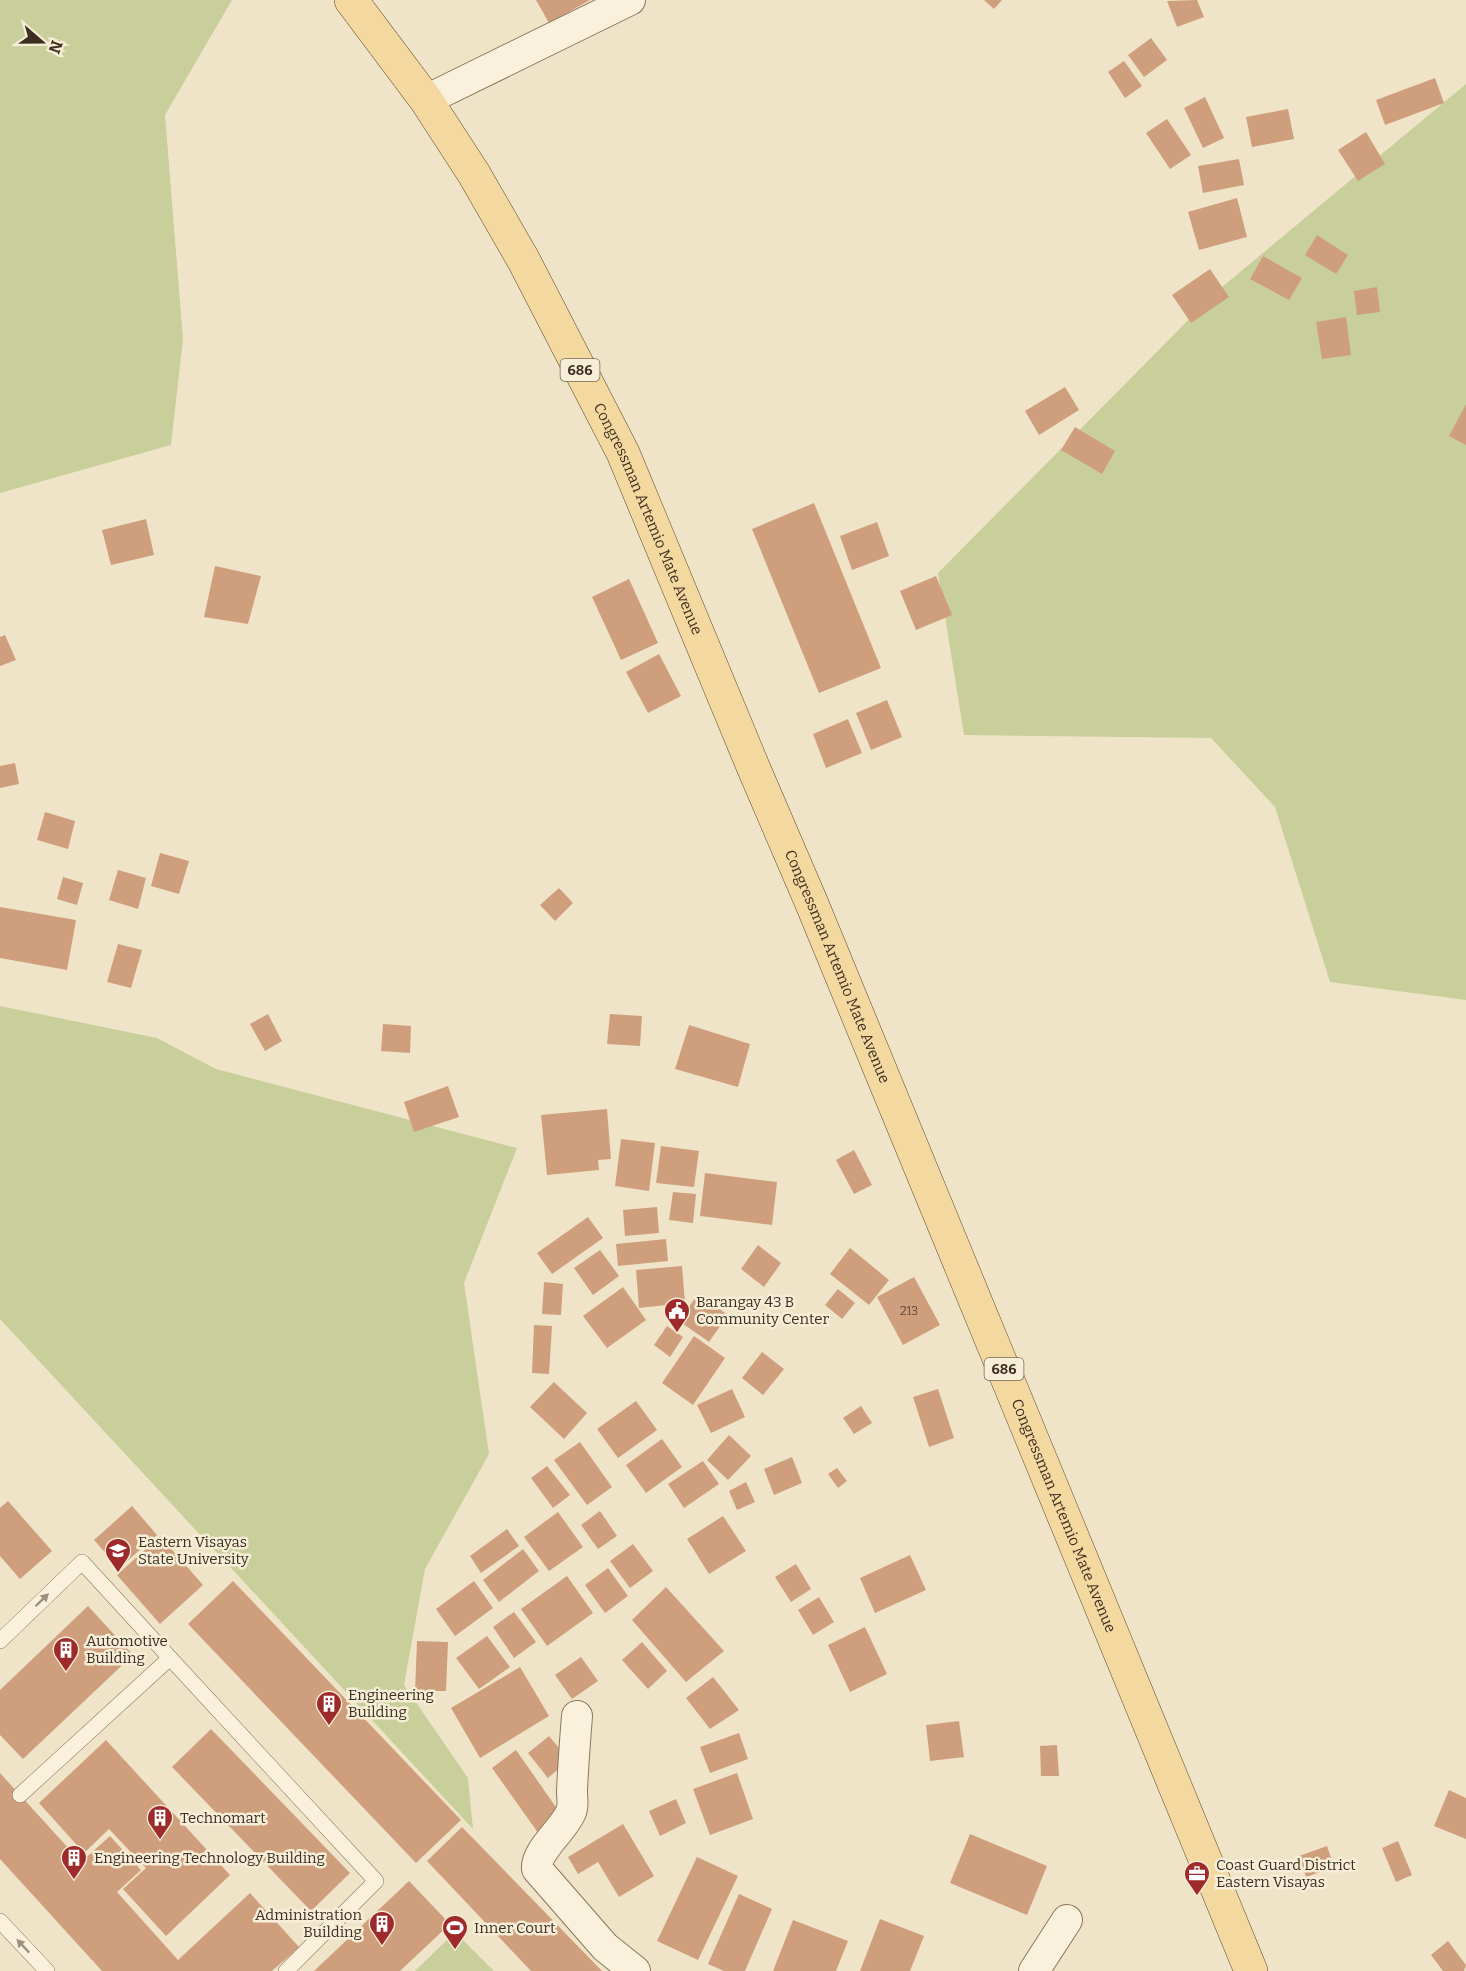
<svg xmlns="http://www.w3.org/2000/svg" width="1466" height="1971" viewBox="0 0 1466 1971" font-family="Bitter,serif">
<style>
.green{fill:#c9cf9b}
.building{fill:#cf9f7d}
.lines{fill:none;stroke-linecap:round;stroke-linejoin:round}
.service-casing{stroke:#8d765c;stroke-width:16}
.minor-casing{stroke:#8d765c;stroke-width:32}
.primary-casing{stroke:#5b4430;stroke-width:34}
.service{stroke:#faf1dc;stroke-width:15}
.minor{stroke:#faf1dc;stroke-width:30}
.primary{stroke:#f3d9a0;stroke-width:33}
.oneway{fill:#9c907e}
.labels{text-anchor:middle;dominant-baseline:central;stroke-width:5;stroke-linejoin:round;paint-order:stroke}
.number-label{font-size:12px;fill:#624a37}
.shield{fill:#f7eed8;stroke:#756857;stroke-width:1.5}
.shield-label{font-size:14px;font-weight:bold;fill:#3d2e20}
.street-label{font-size:15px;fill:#3d2e20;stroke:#f7eed8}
.poi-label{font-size:15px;fill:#3d2e20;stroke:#f7eed8;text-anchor:start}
</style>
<rect width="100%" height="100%" fill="#f0e4c8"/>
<g class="green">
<path d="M0,0H232L165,115L183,339L171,445L0,493Z"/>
<path d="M1466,84V1000L1330,982L1275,807L1211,738L964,735L938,573L1216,292Z"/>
<path d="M0,1006L157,1038L216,1069L517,1148L464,1283L489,1454L425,1569L404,1685L468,1778L473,1829L0,1319Z"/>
<path d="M455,1932L494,1971H415Z"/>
</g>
<g class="building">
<path d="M536,0H590L549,23Z"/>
<path d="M984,0H1002L994,9Z"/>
<path d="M1197,0L1204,17L1177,27L1167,1Z"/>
<path d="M1151,38L1167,60L1144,77L1128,55Z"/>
<path d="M1124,61L1142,86L1125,98L1108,72Z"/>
<path d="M1435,78L1444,103L1385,125L1376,100Z"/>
<path d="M1205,97L1224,138L1203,148L1184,108Z"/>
<path d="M1288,109L1294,139L1252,147L1246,117Z"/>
<path d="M1167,119L1191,155L1170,169L1146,133Z"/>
<path d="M1366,132L1385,164L1358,181L1338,150Z"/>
<path d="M1239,159L1244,185L1203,193L1198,166Z"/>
<path d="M1237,198L1247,237L1199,250L1188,212Z"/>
<path d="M1317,235L1348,255L1336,274L1305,255Z"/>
<path d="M1263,256L1302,278L1289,300L1250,279Z"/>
<path d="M1210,269L1229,297L1191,323L1172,295Z"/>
<path d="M1377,287L1380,312L1357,315L1354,291Z"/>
<path d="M1346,317L1351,355L1322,359L1316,322Z"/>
<path d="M1065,387L1079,410L1039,435L1025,411Z"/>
<path d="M1466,404V445L1449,436Z"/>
<path d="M1075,427L1115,451L1102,474L1061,450Z"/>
<path d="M814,503L881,668L819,693L752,529Z"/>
<path d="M146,519L154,555L111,565L102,530Z"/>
<path d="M877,522L889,556L852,570L840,536Z"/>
<path d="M215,566L261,576L248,624L204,617Z"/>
<path d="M936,576L952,615L916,630L900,591Z"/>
<path d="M629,579L658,643L621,660L592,597Z"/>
<path d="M5,635L16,660L0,666V637Z"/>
<path d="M659,654L681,696L648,713L626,672Z"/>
<path d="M887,700L902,737L871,750L856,713Z"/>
<path d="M848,719L862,753L826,768L813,734Z"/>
<path d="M15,763L19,784L0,788V766Z"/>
<path d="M45,812L75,821L68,849L37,840Z"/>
<path d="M160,853L189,861L179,894L151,886Z"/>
<path d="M118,870L146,878L138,909L109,900Z"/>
<path d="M63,877L83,883L77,905L57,899Z"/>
<path d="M559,888L573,903L555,921L540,905Z"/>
<path d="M0,907L76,920L67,970L0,958Z"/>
<path d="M118,944L142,950L131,988L107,982Z"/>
<path d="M268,1014L282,1041L265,1051L250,1024Z"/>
<path d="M610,1014L642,1016L640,1046L607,1044Z"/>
<path d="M383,1024L411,1026L410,1053L381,1051Z"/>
<path d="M689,1025L750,1044L738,1087L675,1069Z"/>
<path d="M448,1086L459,1117L414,1132L404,1102Z"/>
<path d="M607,1109L611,1159L598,1160L599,1170L547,1175L541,1115Z"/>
<path d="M621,1139L655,1143L649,1191L615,1186Z"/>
<path d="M661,1146L699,1151L694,1187L656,1183Z"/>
<path d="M854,1150L872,1185L854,1194L836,1160Z"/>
<path d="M705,1173L777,1182L772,1225L700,1216Z"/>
<path d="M673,1192L696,1194L693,1223L669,1220Z"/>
<path d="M657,1207L659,1233L625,1236L623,1210Z"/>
<path d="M588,1217L603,1238L552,1274L537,1253Z"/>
<path d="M666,1239L668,1261L618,1266L616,1244Z"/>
<path d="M758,1245L781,1263L764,1287L741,1269Z"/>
<path d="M850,1248L889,1280L869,1305L830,1274Z"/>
<path d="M600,1250L619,1276L593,1295L574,1268Z"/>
<path d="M682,1266L685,1303L639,1308L636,1270Z"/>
<path d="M914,1277L940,1325L903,1345L877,1297Z"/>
<path d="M544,1282L563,1284L561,1315L542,1314Z"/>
<path d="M623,1287L646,1320L607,1348L583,1316Z"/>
<path d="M838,1289L855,1303L842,1319L825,1305Z"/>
<path d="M698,1294L728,1315L709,1342L679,1321Z"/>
<path d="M534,1325L552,1326L549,1374L532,1373Z"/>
<path d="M667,1326L683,1337L670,1357L654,1345Z"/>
<path d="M694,1336L725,1358L693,1405L662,1383Z"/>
<path d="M762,1352L784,1369L763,1395L742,1378Z"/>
<path d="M554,1382L587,1413L564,1439L530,1407Z"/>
<path d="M732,1389L745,1417L711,1433L697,1405Z"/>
<path d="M938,1389L954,1438L929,1447L913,1397Z"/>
<path d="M636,1401L657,1430L618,1458L597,1429Z"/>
<path d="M861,1406L872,1423L854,1434L843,1418Z"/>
<path d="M729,1435L751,1456L728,1480L707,1460Z"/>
<path d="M662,1439L682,1467L646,1493L626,1465Z"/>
<path d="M580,1442L612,1487L587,1505L554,1460Z"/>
<path d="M792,1457L802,1483L774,1495L764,1469Z"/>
<path d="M703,1461L719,1484L684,1508L668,1484Z"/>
<path d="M547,1466L570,1495L553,1508L531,1478Z"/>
<path d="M837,1468L847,1481L838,1488L828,1474Z"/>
<path d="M746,1482L755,1502L737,1510L729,1491Z"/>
<path d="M8,1501L52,1551L20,1579L0,1556V1508Z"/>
<path d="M132,1506L157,1535L119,1568L94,1540Z"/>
<path d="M600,1511L617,1536L598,1549L581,1525Z"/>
<path d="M558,1512L583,1547L549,1571L524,1537Z"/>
<path d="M723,1516L746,1551L709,1574L687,1539Z"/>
<path d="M507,1529L519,1546L481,1573L470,1556Z"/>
<path d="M160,1536L203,1585L160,1624L117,1575Z"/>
<path d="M633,1544L653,1571L630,1588L610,1561Z"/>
<path d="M523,1549L539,1571L499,1602L483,1580Z"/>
<path d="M910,1555L926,1590L875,1613L860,1578Z"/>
<path d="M796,1564L811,1589L791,1602L775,1577Z"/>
<path d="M608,1568L628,1596L605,1613L585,1585Z"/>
<path d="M567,1576L593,1613L547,1646L521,1609Z"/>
<path d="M233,1581L461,1820L416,1863L188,1624Z"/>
<path d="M474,1581L493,1608L455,1636L436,1609Z"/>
<path d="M666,1587L724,1651L686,1682L632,1620Z"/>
<path d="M819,1597L834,1622L813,1635L798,1610Z"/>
<path d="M88,1606L133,1655L23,1759L0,1735V1690Z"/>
<path d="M514,1612L536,1642L514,1658L493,1627Z"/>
<path d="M865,1627L887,1674L850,1692L828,1645Z"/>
<path d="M487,1636L510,1667L479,1689L456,1658Z"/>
<path d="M417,1641L448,1642L446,1691H415Z"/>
<path d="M642,1642L667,1671L648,1689L622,1660Z"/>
<path d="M581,1657L598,1681L572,1699L555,1675Z"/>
<path d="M520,1667L549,1716L480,1758L451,1708Z"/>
<path d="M713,1677L739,1710L710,1729L686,1698Z"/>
<path d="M959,1721L964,1757L930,1761L926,1725Z"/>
<path d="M211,1729L350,1873L311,1911L172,1767Z"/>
<path d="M739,1733L748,1759L710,1773L700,1747Z"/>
<path d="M549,1736L569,1760L548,1778L528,1753Z"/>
<path d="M106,1740L230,1875L166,1936L123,1889L146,1868L109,1829L84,1853L39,1803Z"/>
<path d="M1057,1745L1059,1776H1041L1040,1746Z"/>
<path d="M516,1750L565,1820L541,1837L492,1768Z"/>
<path d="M0,1773L81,1862L110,1836L141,1870L117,1892L178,1960L250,1893L299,1947L272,1971H102L0,1859Z"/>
<path d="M737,1773L753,1819L710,1835L693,1789Z"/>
<path d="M1449,1790L1466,1798V1839L1434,1826Z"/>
<path d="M676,1799L686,1823L660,1836L649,1811Z"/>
<path d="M623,1824L654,1876L619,1897L598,1862L578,1874L568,1857Z"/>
<path d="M462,1827L602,1971H531L427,1861Z"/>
<path d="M970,1834L1047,1866L1027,1915L950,1883Z"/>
<path d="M1398,1841L1412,1875L1396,1882L1382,1848Z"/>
<path d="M1327,1846L1334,1867L1306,1877L1299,1856Z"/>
<path d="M697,1857L738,1876L698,1960L657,1941Z"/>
<path d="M409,1881L450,1924L400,1971H314Z"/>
<path d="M739,1894L772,1909L745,1971H724L708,1964Z"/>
<path d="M880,1919L924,1936L910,1971H860Z"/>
<path d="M793,1920L848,1941L836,1971H773Z"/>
<path d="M1448,1941L1466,1965L1464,1971H1443L1431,1955Z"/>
</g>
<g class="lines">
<defs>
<g id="service">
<path d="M0,1641L82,1562L170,1658"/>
<path d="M20,1795L170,1658L376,1881L286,1971"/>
<path d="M0,1921L47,1971"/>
</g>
<g id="minor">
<path d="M426,100L630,0"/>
<path d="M577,1716C575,1741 573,1766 572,1791C572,1799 574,1807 570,1814C562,1831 535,1852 537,1869L605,1947L635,1971"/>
<path d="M1034,1971L1067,1920"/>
</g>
<g id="primary">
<path id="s1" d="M351,0L426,100L474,174L524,261L623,453L754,769L812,904L1251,1971"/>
</g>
</defs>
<use href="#service" class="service-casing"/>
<use href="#minor" class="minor-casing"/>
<use href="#primary" class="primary-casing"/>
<use href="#service" class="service"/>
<use href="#minor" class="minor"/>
<use href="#primary" class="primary"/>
</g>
<defs><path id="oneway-solid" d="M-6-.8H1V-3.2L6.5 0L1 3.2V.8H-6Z" transform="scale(1.5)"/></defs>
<g class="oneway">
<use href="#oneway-solid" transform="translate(42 1600) rotate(-44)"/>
<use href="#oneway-solid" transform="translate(23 1946) rotate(-133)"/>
</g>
<defs>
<symbol id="civic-pin" viewBox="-11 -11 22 30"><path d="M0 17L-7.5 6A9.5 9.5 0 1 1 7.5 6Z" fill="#9e2a2b" stroke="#f7eed8"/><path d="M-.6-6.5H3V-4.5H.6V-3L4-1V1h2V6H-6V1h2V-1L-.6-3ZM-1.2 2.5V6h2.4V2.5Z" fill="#fff"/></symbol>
<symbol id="university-pin" viewBox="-11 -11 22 30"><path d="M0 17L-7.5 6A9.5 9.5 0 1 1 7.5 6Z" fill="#9e2a2b" stroke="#f7eed8"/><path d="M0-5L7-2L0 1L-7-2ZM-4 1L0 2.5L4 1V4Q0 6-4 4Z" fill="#fff"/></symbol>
<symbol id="building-pin" viewBox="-11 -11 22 30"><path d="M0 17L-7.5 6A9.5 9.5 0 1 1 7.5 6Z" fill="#9e2a2b" stroke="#f7eed8"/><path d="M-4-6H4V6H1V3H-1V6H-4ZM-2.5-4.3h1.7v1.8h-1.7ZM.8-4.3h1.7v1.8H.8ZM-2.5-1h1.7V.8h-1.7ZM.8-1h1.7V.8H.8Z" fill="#fff"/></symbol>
<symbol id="office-pin" viewBox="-11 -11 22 30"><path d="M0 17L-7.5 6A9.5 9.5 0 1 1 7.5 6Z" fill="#9e2a2b" stroke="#f7eed8"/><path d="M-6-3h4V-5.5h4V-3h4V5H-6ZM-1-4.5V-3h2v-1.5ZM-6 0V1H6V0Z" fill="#fff"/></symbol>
<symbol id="stadium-pin" viewBox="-11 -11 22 30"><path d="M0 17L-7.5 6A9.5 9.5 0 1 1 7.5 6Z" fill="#9e2a2b" stroke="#f7eed8"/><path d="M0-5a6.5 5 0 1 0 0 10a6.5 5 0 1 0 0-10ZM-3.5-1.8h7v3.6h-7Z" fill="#fff"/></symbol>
</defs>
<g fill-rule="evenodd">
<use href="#civic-pin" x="662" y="1296" width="30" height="40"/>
<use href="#university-pin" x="103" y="1536" width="30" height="40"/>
<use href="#building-pin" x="51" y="1635" width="30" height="40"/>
<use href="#building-pin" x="314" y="1689" width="30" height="40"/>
<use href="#building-pin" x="145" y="1803" width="30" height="40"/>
<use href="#building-pin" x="59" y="1843" width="30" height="40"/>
<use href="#office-pin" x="1182" y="1859" width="30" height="40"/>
<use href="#building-pin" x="367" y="1909" width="30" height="40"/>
<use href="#stadium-pin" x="440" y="1913" width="30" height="40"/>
</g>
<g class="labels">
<g class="number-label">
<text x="909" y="1311">213</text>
</g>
<g class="shield">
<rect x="560.5" y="359" width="39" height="22" rx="4.5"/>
<rect x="984.5" y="1358" width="39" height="22" rx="4.5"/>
</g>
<g class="shield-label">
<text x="580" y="370">686</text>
<text x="1004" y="1369">686</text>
</g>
<g class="street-label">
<text stroke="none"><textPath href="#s1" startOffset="600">Congressman Artemio Mate Avenue</textPath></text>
<text stroke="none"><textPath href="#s1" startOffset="1086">Congressman Artemio Mate Avenue</textPath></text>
<text stroke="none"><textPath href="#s1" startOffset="1680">Congressman Artemio Mate Avenue</textPath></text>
</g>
<g class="poi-label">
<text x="696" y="1302">Barangay 43 B<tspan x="696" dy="17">Community Center</tspan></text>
<text x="138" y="1542">Eastern Visayas<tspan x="138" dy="17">State University</tspan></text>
<text x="86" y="1641">Automotive<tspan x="86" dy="17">Building</tspan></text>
<text x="348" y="1695">Engineering<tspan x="348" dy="17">Building</tspan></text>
<text x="180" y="1818">Technomart</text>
<text x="94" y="1858">Engineering Technology Building</text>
<text x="1216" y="1865">Coast Guard District<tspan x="1216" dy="17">Eastern Visayas</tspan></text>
<text x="362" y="1915" text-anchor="end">Administration<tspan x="362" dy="17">Building</tspan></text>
<text x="474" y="1928">Inner Court</text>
</g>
</g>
<g transform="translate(42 42) rotate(110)" stroke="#f7eed8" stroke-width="4.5" paint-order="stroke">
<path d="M0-4.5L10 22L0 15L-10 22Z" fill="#3d2e20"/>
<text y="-9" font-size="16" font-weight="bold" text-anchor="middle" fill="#3d2e20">N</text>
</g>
</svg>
